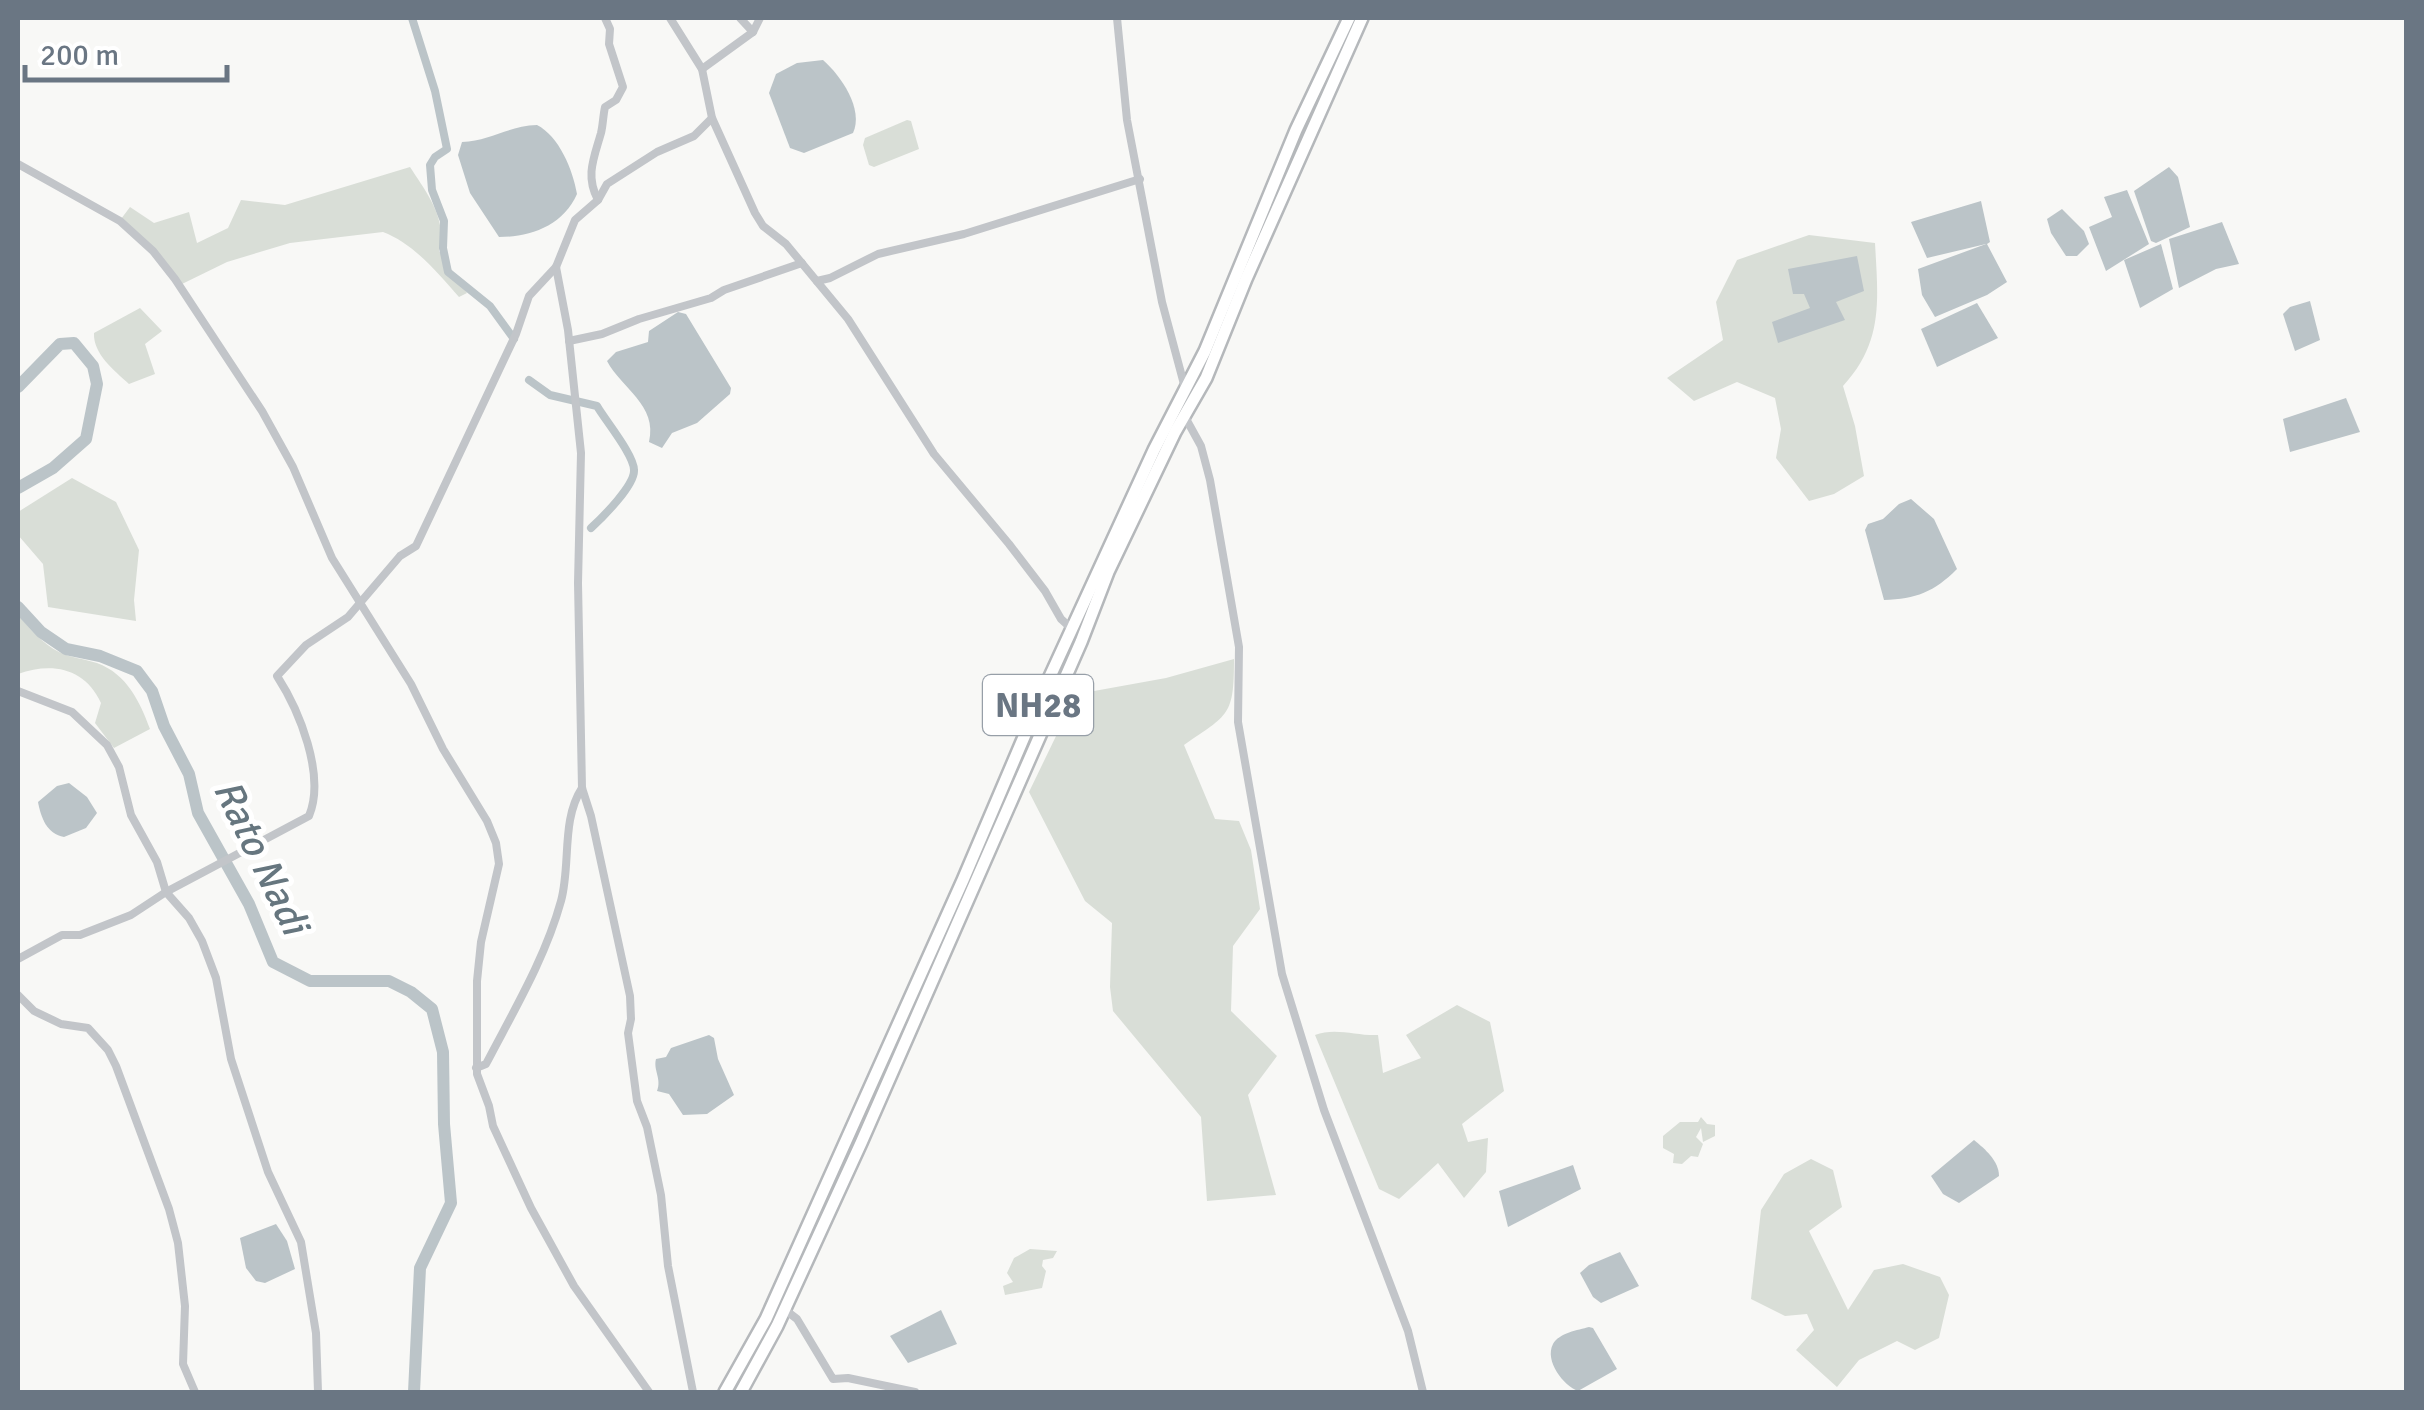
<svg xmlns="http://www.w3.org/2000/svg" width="2424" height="1410" viewBox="0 0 2424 1410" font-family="Signika,sans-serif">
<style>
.green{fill:#d9ded7}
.water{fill:#bbc4c8}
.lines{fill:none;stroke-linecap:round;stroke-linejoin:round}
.canal{stroke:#bbc4c8;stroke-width:8}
.river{stroke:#bbc4c8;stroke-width:12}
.highway-casing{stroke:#b5b8bb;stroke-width:16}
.minor{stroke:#c2c5c9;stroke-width:8}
.highway{stroke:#fff;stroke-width:11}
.labels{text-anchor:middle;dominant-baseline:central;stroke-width:10;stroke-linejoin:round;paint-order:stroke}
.shield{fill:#fff;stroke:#979fa8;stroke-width:2.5}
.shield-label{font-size:35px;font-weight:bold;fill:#6a7683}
.water-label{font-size:40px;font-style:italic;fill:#66767f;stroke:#fff}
</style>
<rect width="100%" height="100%" fill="#f8f8f6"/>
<g class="green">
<path d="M907,120L911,121L919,149L874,167L869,165L863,145L865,138Z"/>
<path d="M410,167C427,193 448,220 439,251L467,293L459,297C438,273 413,243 383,232L290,243L227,262L182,284L121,219L130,207L154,223L189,212L197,243L228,228L241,200L285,205Z"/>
<path d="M1809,235L1875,243C1878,299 1884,342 1843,386L1855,426L1864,476L1834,494L1809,501L1776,458L1781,429L1775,398L1737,382L1694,401L1667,378L1723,340L1716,302L1737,260Z"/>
<path d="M140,308L162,331L145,344L155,374L129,384C114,370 93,354 94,333Z"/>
<path d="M72,478L116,502L139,550L134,600L136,621L48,607L43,564L18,535V512Z"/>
<path d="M18,615C30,629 43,644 59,652C71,658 85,659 97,663C127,674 140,702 150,729L114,748L95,723L101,703C85,668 52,662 18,674Z"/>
<path d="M1234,659C1234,716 1229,714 1184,745L1215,819L1239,821L1251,850L1260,909L1233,946L1231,1011L1277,1056L1248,1095L1276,1195L1207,1201L1201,1117L1113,1011L1110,987L1112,923L1085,901L1029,792L1057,734L1083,693L1166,678Z"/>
<path d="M1457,1005L1490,1022L1504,1091L1462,1124L1468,1142L1488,1138L1486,1172L1464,1198L1438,1163L1399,1199L1379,1189L1315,1035C1335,1027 1357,1036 1378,1035L1383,1073L1421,1058L1406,1035Z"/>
<path d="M1701,1117L1707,1124L1715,1125V1136L1703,1142L1701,1128L1696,1137L1703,1144L1698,1157L1691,1156L1682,1164L1673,1163L1674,1154L1663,1148V1136L1680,1122H1698Z"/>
<path d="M1811,1159L1833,1170L1842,1207L1809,1231L1848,1310L1874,1270L1903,1264L1940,1277L1949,1295L1939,1338L1915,1350L1897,1341L1859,1360L1837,1387L1796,1350L1814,1330L1807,1314L1785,1316L1751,1299L1761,1210L1784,1174Z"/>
<path d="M1030,1249L1057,1251L1053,1258L1043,1260L1042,1266L1046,1271L1042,1288L1005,1295L1003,1286L1013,1282L1007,1273L1014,1258Z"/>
</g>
<g class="water">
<path d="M823,60C841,76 864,109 853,133L804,153L790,148L769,93L776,74L797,63Z"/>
<path d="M537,125C559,136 573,170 577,194C563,226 530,237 499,237L470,193L458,155L462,142C490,141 508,126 537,125Z"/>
<path d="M2169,167L2178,177L2190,227L2156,243L2151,241L2134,191Z"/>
<path d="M2127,190L2149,244L2106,271L2089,227L2112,217L2104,197Z"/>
<path d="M1981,201L1990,242L1987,244L2007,282L1987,295L1935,317L1922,295L1918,269L1986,244L1927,258L1911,222Z"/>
<path d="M2062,209L2084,231L2089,244L2077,256H2066L2051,233L2047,219Z"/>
<path d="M2222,222L2239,264L2216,269L2179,288L2169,239Z"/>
<path d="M2161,244L2173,289L2140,308L2124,260Z"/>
<path d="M1857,256L1864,291L1836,302L1845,320L1778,343L1772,322L1810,308L1804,294H1793L1788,269Z"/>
<path d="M2310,301L2320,340L2295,351L2283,314L2290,307Z"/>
<path d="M1977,303L1998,338L1937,367L1921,329Z"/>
<path d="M678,312L686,314L731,388L730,394L697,423L672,433L662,448L649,442C658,405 621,388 607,361L616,352L648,342L649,331Z"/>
<path d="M2346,398L2360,432L2290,452L2283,419Z"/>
<path d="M1911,499L1934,519L1957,569C1934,592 1916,599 1884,600L1865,530L1868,524L1883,519L1899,504Z"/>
<path d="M69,783L87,797L97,813L86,828L64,837C47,834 41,818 38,802L57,786Z"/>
<path d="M709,1035L714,1038L718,1059L734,1095L707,1114L683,1115L669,1094L657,1091C662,1079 653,1070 656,1059L666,1057L671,1048Z"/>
<path d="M1974,1140C1985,1149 1999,1161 1999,1176L1959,1203L1943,1194L1931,1176Z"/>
<path d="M1573,1165L1581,1189L1508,1227L1499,1191Z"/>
<path d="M276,1224L287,1241L295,1269L265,1283L256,1281L246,1268L240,1238Z"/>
<path d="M1620,1252L1639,1286L1601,1303L1593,1297L1580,1273L1589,1265Z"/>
<path d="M941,1310L957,1344L908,1363L890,1336Z"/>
<path d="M1589,1327L1593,1328L1617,1369L1578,1391C1564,1386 1544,1361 1553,1344C1559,1333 1578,1330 1589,1327Z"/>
</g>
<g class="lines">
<g class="canal">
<path d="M412,18L435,91L447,149L435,157L430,165L432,190L444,221L443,248L448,272L490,306L514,339"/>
<path d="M529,380L550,395L597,406C605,420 634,455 634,470C635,485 603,517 591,528"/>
</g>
<g class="river">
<path d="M18,387L60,344L74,343L93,366L97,384L86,439L53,468L18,488"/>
<path d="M18,607L41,632L66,649L100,656L137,671L152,691L164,726L189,774L198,813L249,904L273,962L310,981H389L411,992L432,1009L443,1052L444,1124L451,1203L420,1268L414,1392"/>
</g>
<defs>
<g id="highway">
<path d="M725,1392L766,1319L963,880L1047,683L1154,450L1205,351L1296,130L1349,18"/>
<path d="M741,1392L777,1326L861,1143L1081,642L1108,572L1175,432L1206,378L1246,279L1362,18"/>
</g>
</defs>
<use href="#highway" class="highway-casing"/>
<g class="minor">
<path d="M670,18L702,69L712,118L755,213L763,226L786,244L848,319L934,454L1009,544L1045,591L1061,619L1072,629"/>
<path d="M740,18L753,32"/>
<path d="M1117,18L1127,120L1162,302L1185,388"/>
<path d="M702,69L753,32L760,18"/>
<path d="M18,164L120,221L153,251L175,279L262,411L293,467L332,558L411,684L443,749L487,821L496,843L499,864L481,942L477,981V1074L489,1106L493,1126L531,1208L574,1286L649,1392"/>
<path d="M598,200C585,176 594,158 601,133C603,125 603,116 605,107L616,100L623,87L609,44L610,29L605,18"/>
<path d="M817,281L830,278L878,254L964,234L1140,179"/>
<path d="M569,341L602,334L639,319L711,298L724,290L802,263"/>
<path d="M1185,417L1201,446L1210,480L1239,647L1238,722L1282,974L1324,1110L1408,1331L1423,1392"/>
<path d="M18,691L72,712L107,745L119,767L131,815L157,862L166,892L189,918L202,941L216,978L231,1059L268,1172L301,1242L316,1333L318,1392"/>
<path d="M18,959L62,935H80L131,915L166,892L309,816C326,775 299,710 277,676L306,645L348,617L400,556L416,546L516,334L529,296L556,267"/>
<path d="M18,995L34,1011L61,1024L88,1028L108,1050L116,1066L169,1209L178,1243L185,1306L183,1364L195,1392"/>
<path d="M476,1068L486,1064C513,1012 545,959 561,901C571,865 561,820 582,788"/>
<path d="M784,1309L797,1319L833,1379L848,1378L915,1392"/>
<path d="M693,1392L668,1266L661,1195L647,1127L637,1101L628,1033L631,1019L630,996L591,816L582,788L578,583L581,453L568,330L556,267L575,220L598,200L607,184L657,152L694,136L712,118"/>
</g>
<use href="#highway" class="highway"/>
</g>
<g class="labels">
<rect class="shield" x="983" y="675" width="110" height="60" rx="8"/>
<g class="shield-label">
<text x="1038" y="705">NH28</text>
</g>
<g class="water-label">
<text transform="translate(261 857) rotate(64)">Rato Nadi</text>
</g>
</g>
<rect width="2424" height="1410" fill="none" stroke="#6a7683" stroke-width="40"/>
<path d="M25 65v15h202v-15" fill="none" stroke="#6a7683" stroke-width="5"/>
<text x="40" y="65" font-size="30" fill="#6a7683" stroke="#ffffff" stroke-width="8" paint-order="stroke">200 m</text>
</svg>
